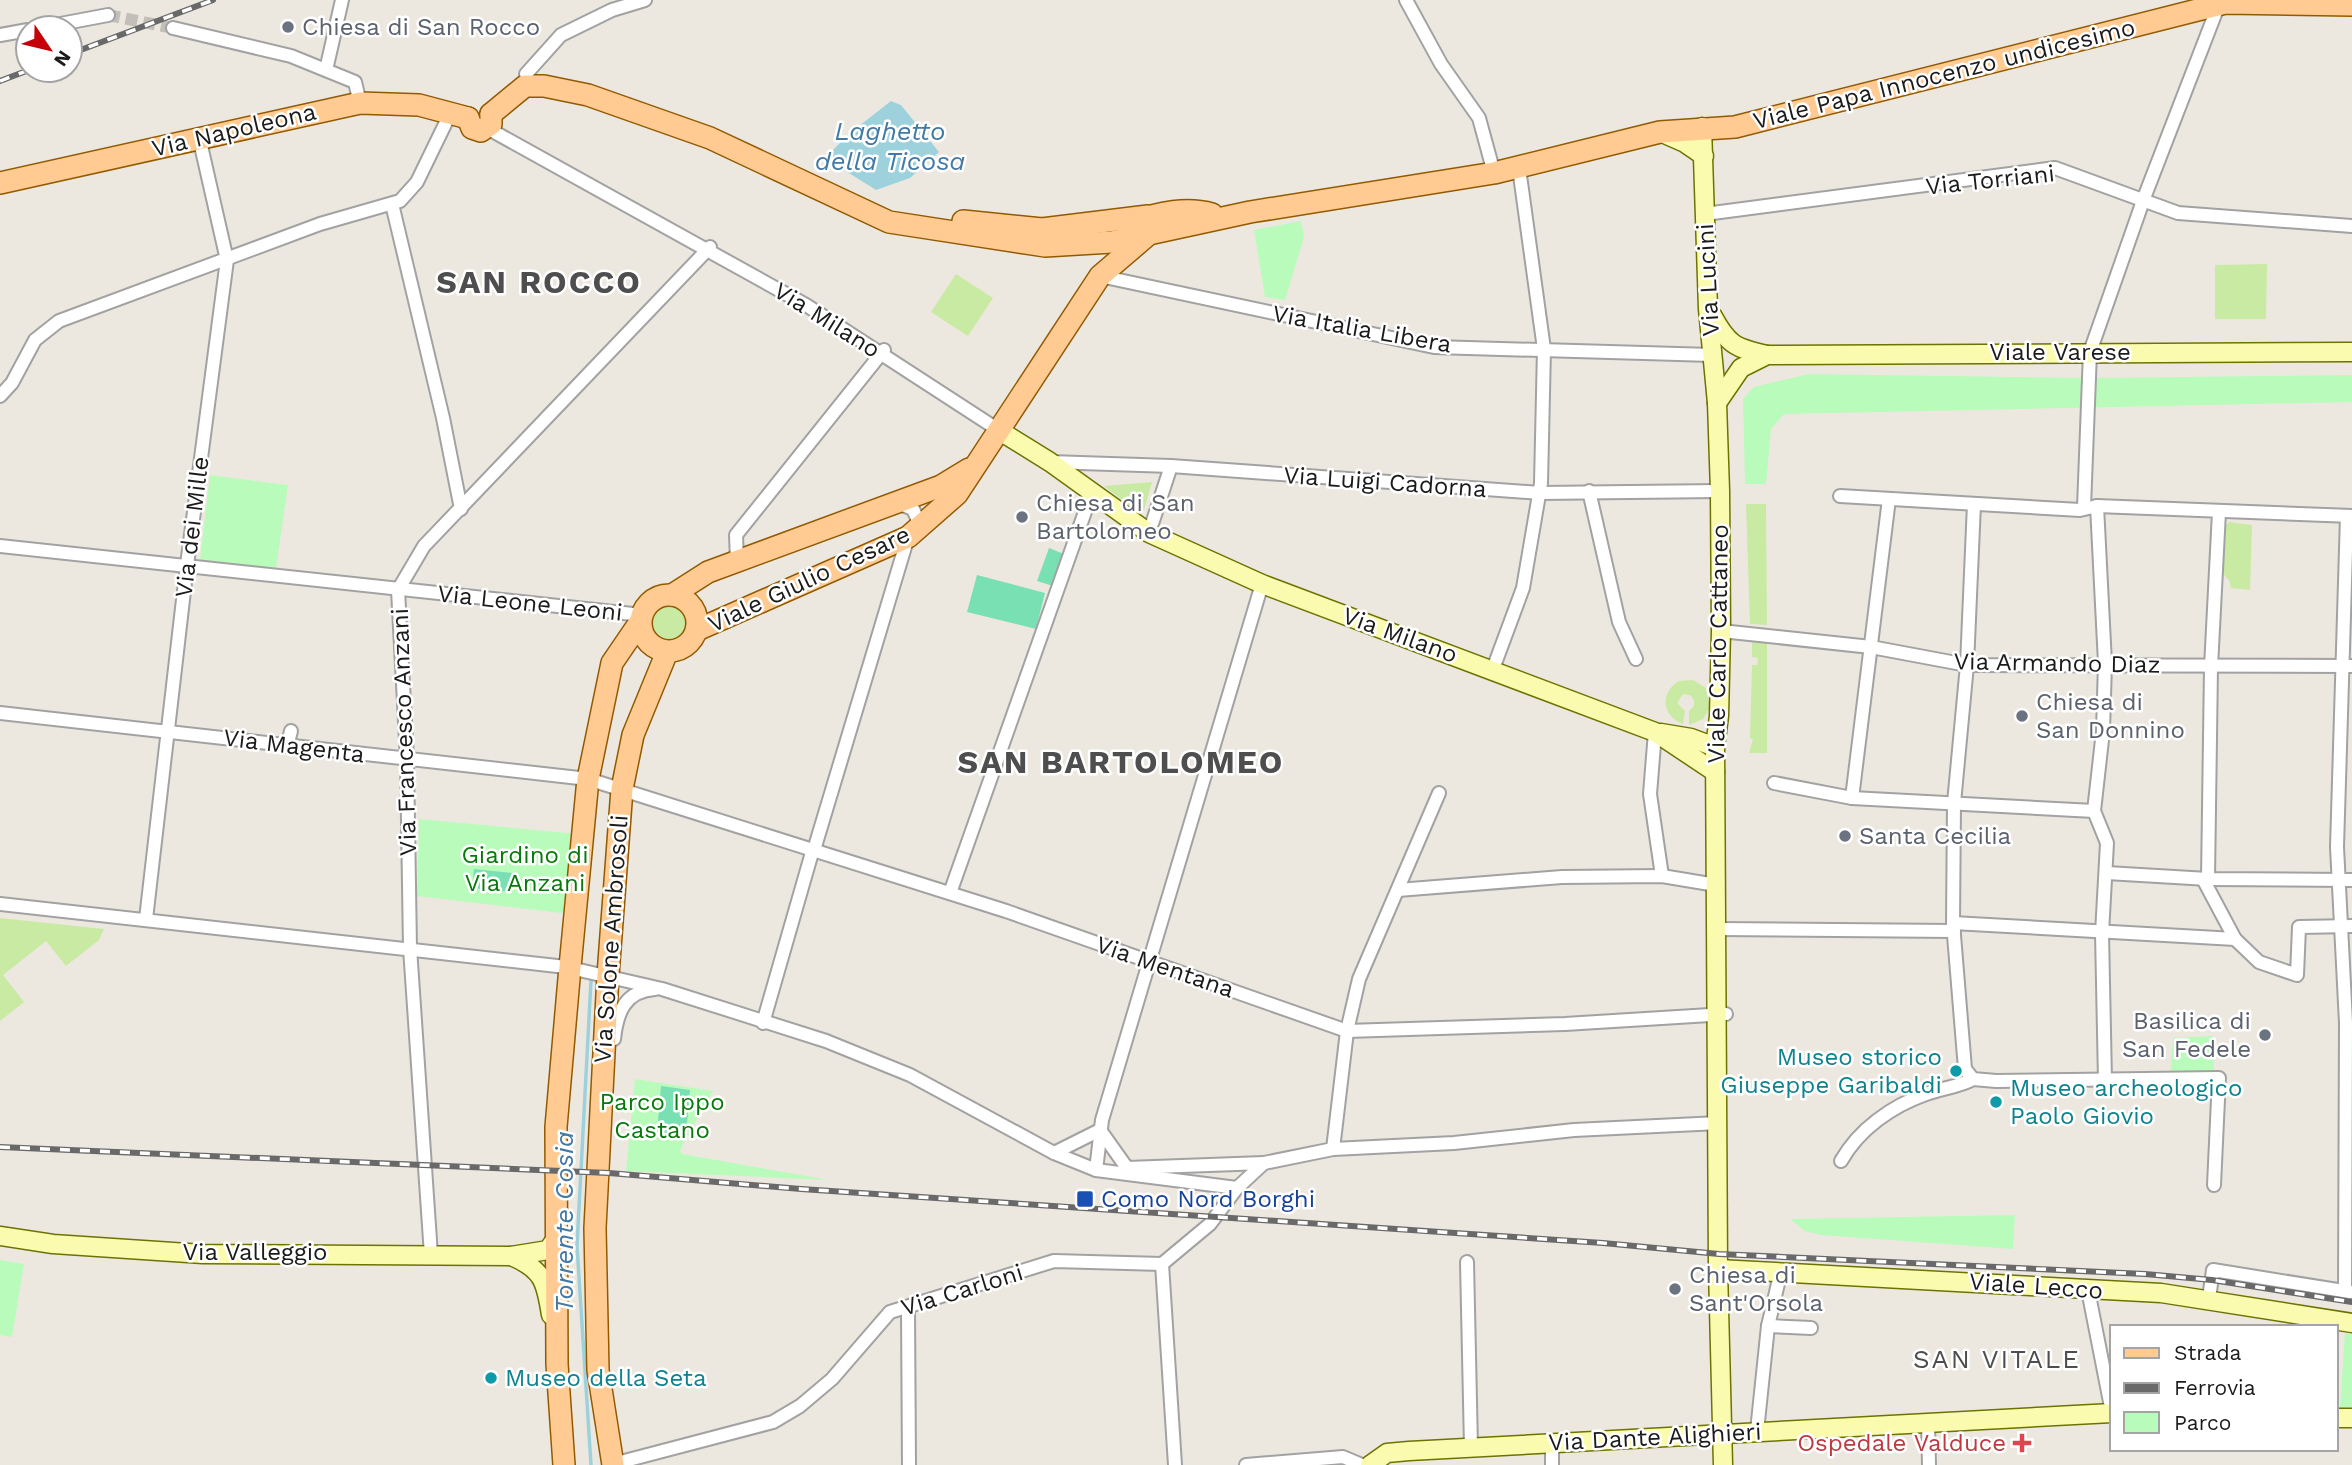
<svg xmlns="http://www.w3.org/2000/svg" width="2352" height="1465" viewBox="0 0 2352 1465" font-family="'Work Sans',sans-serif">
<style>
.grass{fill:#c9eaa2}
.park{fill:#b9fbbb}
.pitch{fill:#79e0b4}
.water{fill:#9dd2dd}
.lines{fill:none;stroke-linecap:round;stroke-linejoin:round}
.stream{stroke:#9dd2dd;stroke-width:3.5}
.street-tunnel{stroke:#c3bfb8;stroke-width:12;stroke-dasharray:12 6;stroke-linecap:butt}
.street-casing{stroke:#a2a2a2;stroke-width:16}
.secondary-casing{stroke:#6c7301;stroke-width:21}
.primary-casing{stroke:#925a00;stroke-width:24}
.street{stroke:#fff;stroke-width:12}
.secondary{stroke:#fbfbaf;stroke-width:18}
.primary{stroke:#ffcb93;stroke-width:21}
.rail-casing{stroke:#696969;stroke-width:6}
.rail{stroke:#fff;stroke-width:3.5;stroke-dasharray:10;stroke-linecap:butt}
.worship-dot{fill:#6b7280;stroke:#fff;stroke-width:2.5}
.culture-dot{fill:#0f9aa8;stroke:#fff;stroke-width:2.5}
.transit-dot{fill:#1a4fb4;stroke:#fff;stroke-width:2.5}
.health-dot{fill:#e0444e;stroke:#fff;stroke-width:2.5}
.labels{text-anchor:middle;dominant-baseline:central;stroke-width:5;stroke-linejoin:round;paint-order:stroke}
.worship-label{font-size:24px;fill:#5b616d;stroke:#fff;text-anchor:start}
.street-label{font-size:24px;fill:#1b1b1b;stroke:#fff}
.park-label{font-size:24px;fill:#077a0b;stroke:#fff}
.culture-label{font-size:24px;fill:#0d838f;stroke:#fff;text-anchor:start}
.transit-label{font-size:24px;fill:#164399;stroke:#fff;text-anchor:start}
.health-label{font-size:24px;fill:#be3a42;stroke:#fff;text-anchor:end}
.water-label{font-size:26px;font-style:italic;fill:#4279a5;stroke:#fff}
.neighbourhood-label{font-size:26px;letter-spacing:2px;fill:#4e4e4e;stroke:#fff}
.district-label{font-size:32px;font-weight:bold;letter-spacing:2px;fill:#4e4e4e;stroke:#fff}
</style>
<rect width="100%" height="100%" fill="#ede8df"/>
<g class="grass">
<path d="M2267,264L2266,319H2215V265Z"/>
<path d="M956,274L993,298L968,336L931,312Z"/>
<path d="M1152,482L1144,510L1138,512L1104,486Z"/>
<path d="M1746,504H1766L1767,625L1750,624Z"/>
<path d="M2229,522L2252,525L2250,590L2231,588L2229,580L2223,574L2226,525Z"/>
<circle cx="669" cy="625" r="21"/>
<path d="M1752,638L1767,640V753H1749L1753,739L1750,738L1752,665H1757L1758,658L1752,657Z"/>
<path d="M1693,680L1706,688L1710,707L1703,719L1689,725V711L1694,706V700L1690,695L1683,694L1677,703L1685,711L1683,724C1662,716 1659,693 1679,681Z"/>
<path d="M0,918L104,929L99,940L66,966L46,941L3,975L24,1002L0,1021Z"/>
</g>
<g class="park">
<path d="M1301,221L1304,237L1285,300L1265,297L1254,230Z"/>
<path d="M1809,374L2092,378L2352,375V402L1784,414L1771,429L1766,484H1745L1743,399L1754,387Z"/>
<path d="M210,475L288,485L276,568L200,560Z"/>
<path d="M419,819L578,834L570,914L417,896Z"/>
<path d="M2213,1036L2214,1071L2170,1077L2173,1038Z"/>
<path d="M635,1079L713,1091L680,1150L682,1154L829,1180L626,1171Z"/>
<path d="M2015,1215L2013,1249L1821,1235L1805,1231L1790,1219Z"/>
<path d="M0,1260L24,1264L12,1337L0,1335Z"/>
<path d="M2345,1333L2352,1334V1407L2340,1408Z"/>
</g>
<g class="pitch">
<path d="M1049,548L1064,554L1053,586L1037,581Z"/>
<path d="M977,575L1045,593L1036,629L967,612Z"/>
<path d="M474,869L512,873L510,892L472,888Z"/>
<path d="M661,1086L690,1090L686,1135L657,1133Z"/>
</g>
<path class="water" d="M891,101L901,105L939,152L910,178L876,190L825,158L850,133Z"/>
<g class="lines">
<path class="stream" d="M591,980L577,1246L591,1465"/>
<path class="street-tunnel" d="M108,15L173,28"/>
<defs>
<g id="street">
<path d="M1406,0L1441,64L1479,118L1494,173"/>
<path d="M39,28L108,15"/>
<path d="M173,28L291,56L355,82L360,103"/>
<path d="M0,35L28,30"/>
<path d="M326,70L342,0"/>
<path d="M526,74L561,35L612,10L645,0"/>
<path d="M487,128L806,305L1000,431"/>
<path d="M392,204L443,418L461,509"/>
<path d="M1705,214L2055,168L2178,213L2352,226"/>
<path d="M1100,276L1434,347L1712,355"/>
<path d="M0,396L12,383L35,340L59,321L320,224L400,201L417,182L450,114"/>
<path d="M1050,462L1171,466L1540,493L1720,491"/>
<path d="M1589,491L1619,622L1636,659"/>
<path d="M1840,496L2080,510L2097,506L2352,516"/>
<path d="M897,503L913,509L921,527"/>
<path d="M1974,504L1967,665L1954,803L1953,923L1965,1069L1973,1079L1996,1081L2219,1078L2214,1185"/>
<path d="M2097,506L2105,663L2103,731L2094,811L2107,843L2102,933L2105,1081"/>
<path d="M2084,507L2090,352L2144,198L2219,4"/>
<path d="M1149,533L1171,466"/>
<path d="M0,546L642,615"/>
<path d="M737,561L736,535L884,350"/>
<path d="M1721,631L1871,647L1967,665L2352,666"/>
<path d="M1493,669L1523,588L1541,483L1544,349L1519,168"/>
<path d="M0,713L588,779L1006,911L1347,1031L1565,1024L1726,1014"/>
<path d="M1655,732L1650,794L1662,876"/>
<path d="M287,746L291,731"/>
<path d="M1774,783L1852,798L2094,811"/>
<path d="M1852,798L1889,499"/>
<path d="M814,850L908,537"/>
<path d="M2107,873L2208,879L2352,880"/>
<path d="M2203,879L2235,939L2259,962L2297,975L2299,927L2352,926"/>
<path d="M2208,879L2211,667L2219,512"/>
<path d="M1398,890L1562,877L1662,876L1716,885"/>
<path d="M950,893L1092,492"/>
<path d="M0,904L566,967L662,989L826,1041L910,1075L1054,1153L1096,1170L1237,1188"/>
<path d="M146,919L187,565L227,260L199,137"/>
<path d="M1953,923L2235,939"/>
<path d="M1717,929L1954,931"/>
<path d="M763,1023L813,849"/>
<path d="M614,1039C617,1012 625,991 655,989"/>
<path d="M1100,1130L1127,1168L1264,1163"/>
<path d="M1333,1149L1347,1031L1359,979L1439,793"/>
<path d="M1054,1153L1100,1130"/>
<path d="M1841,1161C1859,1129 1892,1106 1926,1094C1942,1088 1959,1087 1973,1079"/>
<path d="M1096,1170L1102,1120L1262,584"/>
<path d="M431,1255L410,948L407,759L398,590L424,546L710,247"/>
<path d="M1467,1262L1471,1447"/>
<path d="M1162,1264L1175,1465"/>
<path d="M2088,1290L2112,1412"/>
<path d="M2345,1291L2346,1023L2337,847L2347,516"/>
<path d="M2209,1298L2213,1270L2350,1292"/>
<path d="M908,1309L909,1465"/>
<path d="M1768,1326L1811,1328"/>
<path d="M1928,1422L1929,1465"/>
<path d="M1757,1431L1768,1326L1781,1271"/>
<path d="M1552,1444V1465"/>
<path d="M613,1464L773,1422L800,1406L832,1379L890,1312L1054,1261L1162,1264L1210,1224L1237,1188L1264,1163L1333,1149L1454,1143L1574,1130L1719,1123"/>
<path d="M1246,1465L1343,1457L1362,1465"/>
</g>
<g id="secondary">
<path d="M1702,127L1708,309L1717,403L1720,491L1721,631L1719,716L1715,747L1718,1269L1723,1465"/>
<path d="M1660,132L1685,143L1704,156"/>
<path d="M1712,315C1728,345 1735,348 1767,355"/>
<path d="M1717,403L1741,368L1767,355L2352,352"/>
<path d="M1000,431L1050,462L1149,533L1262,584L1655,732L1715,772"/>
<path d="M1661,733L1691,738L1715,747"/>
<path d="M0,1236L53,1244L203,1254L511,1256L548,1250L555,1240"/>
<path d="M511,1256C543,1269 546,1282 551,1315"/>
<path d="M1718,1269L2161,1293L2352,1323"/>
<path d="M2336,1418H2352"/>
<path d="M1370,1465L1387,1453L1409,1451L2112,1413"/>
</g>
<g id="primary">
<path d="M491,114L525,86H544L588,95L710,138L889,222L1045,246L1112,242L1250,212L1494,173L1660,132L1735,127L2225,3L2352,5"/>
<path d="M468,118L472,128L481,131L491,124V114"/>
<path d="M0,183L360,103L419,105L468,118"/>
<path d="M963,221L1042,229L1148,216"/>
<path d="M1135,222C1158,212 1188,207 1212,214"/>
<circle cx="669" cy="623" r="28"/>
<path d="M672,595L708,572L941,486L969,469"/>
<path d="M697,630L908,537L957,494L1100,276L1149,234"/>
<path d="M564,1465L557,1364L556,1127L570,967L588,779L612,663L640,622"/>
<path d="M613,1465L598,1370L595,1228L608,975L622,789L633,735L667,652"/>
</g>
</defs>
<use href="#street" class="street-casing"/>
<use href="#secondary" class="secondary-casing"/>
<use href="#primary" class="primary-casing"/>
<use href="#street" class="street"/>
<use href="#secondary" class="secondary"/>
<use href="#primary" class="primary"/>
<defs>
<g id="rail">
<path d="M70,54L213,0"/>
<path d="M0,81L29,70"/>
<path d="M0,1147L609,1173L801,1189L1603,1243L1719,1254L2145,1274L2212,1280L2352,1302"/>
</g>
</defs>
<use href="#rail" class="rail-casing"/>
<use href="#rail" class="rail"/>
</g>
<g class="worship-dot">
<circle cx="288" cy="27" r="7"/>
<circle cx="1022" cy="517" r="7"/>
<circle cx="2022" cy="716" r="7"/>
<circle cx="1845" cy="836" r="7"/>
<circle cx="2265" cy="1035" r="7"/>
<circle cx="1675" cy="1289" r="7"/>
</g>
<g class="culture-dot">
<circle cx="1956" cy="1071" r="7"/>
<circle cx="1996" cy="1102" r="7"/>
<circle cx="491" cy="1378" r="7"/>
</g>
<rect class="transit-dot" x="1076" y="1190" width="18" height="18" rx="3.5"/>
<path class="health-dot" d="M2018.5 1432.5h7v7h7v7h-7v7h-7v-7h-7v-7h7z"/>
<g class="labels">
<g class="worship-label">
<text x="302" y="27">Chiesa di San Rocco</text>
<text x="1036" y="503">Chiesa di San<tspan x="1036" dy="28">Bartolomeo</tspan></text>
<text x="2036" y="702">Chiesa di<tspan x="2036" dy="28">San Donnino</tspan></text>
<text x="1859" y="836">Santa Cecilia</text>
<text x="2251" y="1021" text-anchor="end">Basilica di<tspan x="2251" dy="28">San Fedele</tspan></text>
<text x="1689" y="1275">Chiesa di<tspan x="1689" dy="28">Sant'Orsola</tspan></text>
</g>
<g class="street-label">
<text transform="translate(1944 74) rotate(-14)">Viale Papa Innocenzo undicesimo</text>
<text transform="translate(234 130) rotate(-13)">Via Napoleona</text>
<text transform="translate(1990 180) rotate(-6)">Via Torriani</text>
<text transform="translate(1708 280) rotate(-93)">Via Lucini</text>
<text transform="translate(827 320) rotate(32)">Via Milano</text>
<text transform="translate(1362 329) rotate(10)">Via Italia Libera</text>
<text x="2060" y="352">Viale Varese</text>
<text transform="translate(1385 482) rotate(4)">Via Luigi Cadorna</text>
<text transform="translate(192 527) rotate(-83)">Via dei Mille</text>
<text transform="translate(809 579) rotate(-25)">Viale Giulio Cesare</text>
<text transform="translate(530 603) rotate(6)">Via Leone Leoni</text>
<text transform="translate(1400 635) rotate(20)">Via Milano</text>
<text transform="translate(1718 644) rotate(-89)">Viale Carlo Cattaneo</text>
<text transform="translate(2057 663) rotate(1)">Via Armando Diaz</text>
<text transform="translate(404 732) rotate(-92)">Via Francesco Anzani</text>
<text transform="translate(294 746) rotate(7)">Via Magenta</text>
<text transform="translate(611 939) rotate(-86)">Via Solone Ambrosoli</text>
<text transform="translate(1165 967) rotate(19)">Via Mentana</text>
<text x="255" y="1252">Via Valleggio</text>
<text transform="translate(2036 1286) rotate(4)">Viale Lecco</text>
<text transform="translate(962 1290) rotate(-17)">Via Carloni</text>
<text transform="translate(1655 1437) rotate(-3)">Via Dante Alighieri</text>
</g>
<g class="park-label">
<text x="525" y="855">Giardino di<tspan x="525" dy="28">Via Anzani</tspan></text>
<text x="662" y="1102">Parco Ippo<tspan x="662" dy="28">Castano</tspan></text>
</g>
<g class="culture-label">
<text x="1942" y="1057" text-anchor="end">Museo storico<tspan x="1942" dy="28">Giuseppe Garibaldi</tspan></text>
<text x="2010" y="1088">Museo archeologico<tspan x="2010" dy="28">Paolo Giovio</tspan></text>
<text x="505" y="1378">Museo della Seta</text>
</g>
<g class="transit-label">
<text x="1101" y="1199">Como Nord Borghi</text>
</g>
<g class="health-label">
<text x="2006" y="1443">Ospedale Valduce</text>
</g>
<g class="water-label">
<text x="890" y="131">Laghetto<tspan x="890" dy="30">della Ticosa</tspan></text>
<text transform="translate(564 1222) rotate(-90)">Torrente Cosia</text>
</g>
<g class="neighbourhood-label">
<text x="1997" y="1359">SAN VITALE</text>
</g>
<g class="district-label">
<text x="539" y="282">SAN ROCCO</text>
<text x="1121" y="762">SAN BARTOLOMEO</text>
</g>
</g>
<rect x="2110" y="1325" width="228" height="126" fill="#ffffff" stroke="#a4a4a4" stroke-width="2"/>
<rect x="2124" y="1348" width="35" height="10" fill="#ffcb93" stroke="#a4a4a4" stroke-width="2"/>
<text x="2174" y="1360" font-size="21" fill="#1b1b1b">Strada</text>
<rect x="2124" y="1383" width="35" height="10" fill="#696969" stroke="#a4a4a4" stroke-width="2"/>
<text x="2174" y="1395" font-size="21" fill="#1b1b1b">Ferrovia</text>
<rect x="2124" y="1412" width="35" height="21" fill="#b9fbbb" stroke="#a4a4a4" stroke-width="2"/>
<text x="2174" y="1430" font-size="21" fill="#1b1b1b">Parco</text>
<g transform="translate(49 49) rotate(125)"><circle r="33" fill="#ffffff" stroke="#a4a4a4" stroke-width="2"/>
<path d="M0-5L12 26L0 18L-12 26Z" fill="#c60009"/>
<text y="-10" font-size="19" font-weight="bold" text-anchor="middle" fill="#1b1b1b">N</text>
</g>
</svg>
